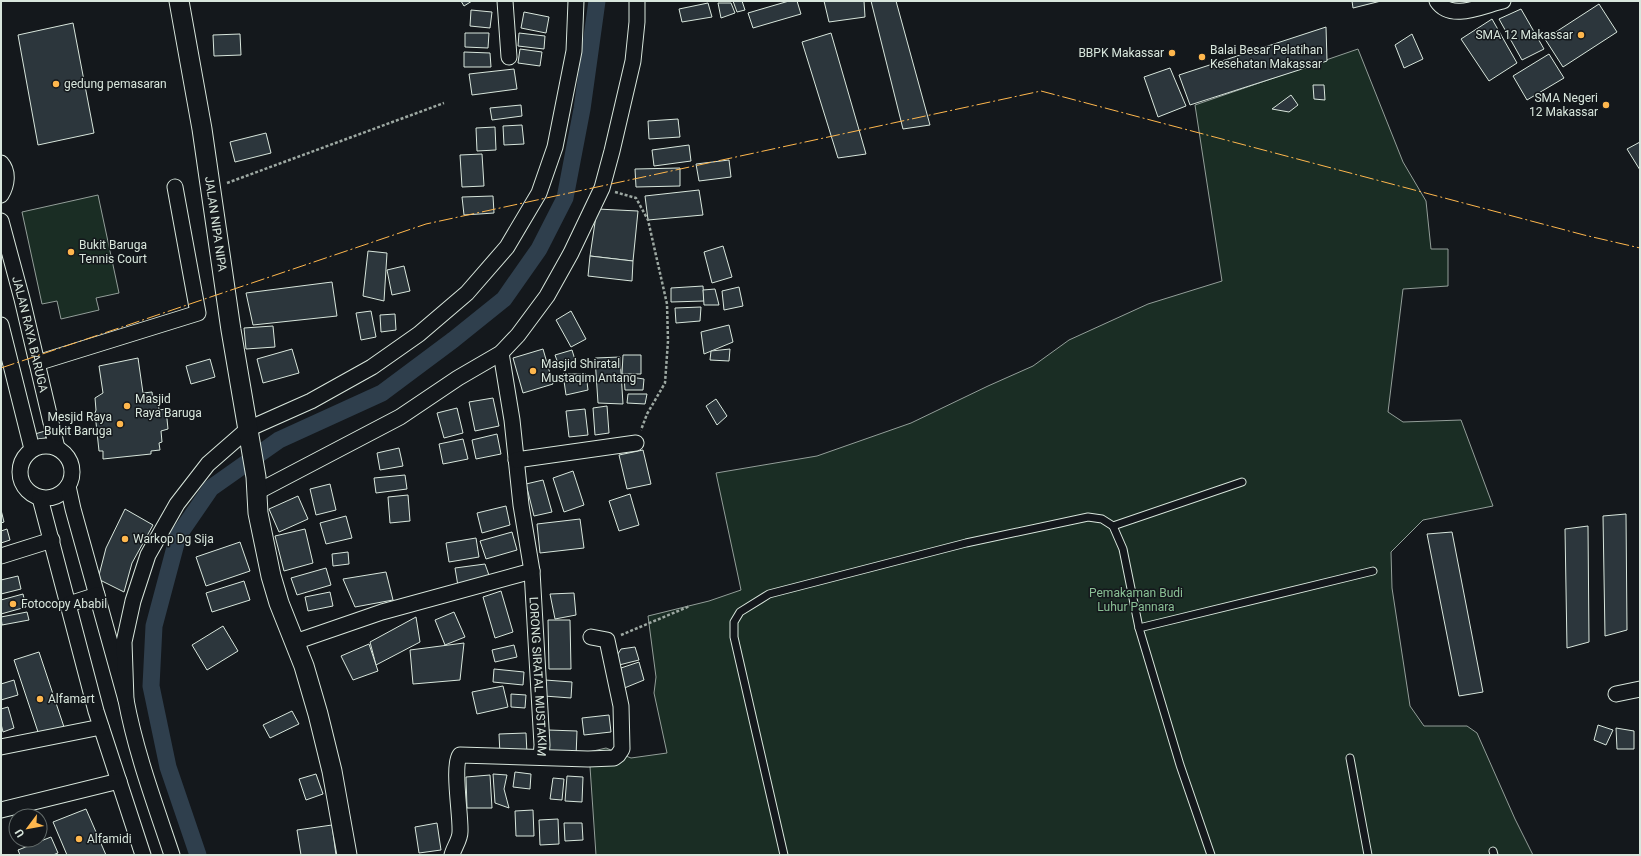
<svg xmlns="http://www.w3.org/2000/svg" width="1641" height="856" viewBox="0 0 1641 856" font-family="Roboto,sans-serif">
<style>
.green{fill:#1a2d24;stroke:#939e99}
.lines{fill:none;stroke-linecap:round;stroke-linejoin:round}
.canal{stroke:#2f3f4d;stroke-width:17}
.building{fill:#2c363c;stroke:#d8e6dc}
.service-casing{stroke:#d8e6dc;stroke-width:9}
.minor-casing{stroke:#d8e6dc;stroke-width:17}
.tertiary-casing{stroke:#d8e6dc;stroke-width:21}
.path{stroke:#9da8a2;stroke-width:2.5;stroke-dasharray:3 2;stroke-linecap:butt}
.service{stroke:#14181c;stroke-width:7}
.minor{stroke:#14181c;stroke-width:15}
.tertiary{stroke:#14181c;stroke-width:19}
.power{stroke:#ffb74d;stroke-width:1;stroke-dasharray:14 3 2 3;stroke-linecap:butt}
.poi-dot{fill:#ffb74d;stroke:#14181c;stroke-width:1.5}
.labels{text-anchor:middle;dominant-baseline:central;stroke-width:3;stroke-linejoin:round;paint-order:stroke}
.poi-label{font-size:12px;fill:#d8e6dc;stroke:#14181c;text-anchor:start}
.street-label{font-size:12px;fill:#d8e6dc;stroke:#14181c}
.park-label{font-size:12px;fill:#8ac095;stroke:#14181c}
</style>
<rect width="100%" height="100%" fill="#14181c"/>
<g class="green">
<path d="M1358,49L1403,162L1426,201L1431,249H1448V286L1403,289L1388,412L1403,422L1461,420L1493,506L1423,520L1391,552L1392,588L1410,706L1424,726H1467L1477,733L1515,819L1533,855H596L589,752L606,748L631,758L667,753L654,693L656,677L648,616L709,601L741,590L716,473L817,456L911,423L988,386L1033,366L1069,340L1148,304L1222,281L1195,105Z"/>
<path d="M98,195L119,293L96,298L99,310L61,319L57,301L42,304L22,212Z"/>
</g>
<g class="lines">
<path class="canal" d="M198,855L168,767L151,686L154,626L178,536L211,488L279,440L382,393L453,340L504,299L539,249L565,198L582,109L597,1"/>
</g>
<g class="building">
<path d="M461,1H472L464,6Z"/>
<path d="M733,1H742L745,10L737,12Z"/>
<path d="M789,1H797L801,14L753,28L748,13Z"/>
<path d="M824,1H864L865,17L829,22Z"/>
<path d="M871,1H896L930,125L903,129Z"/>
<path d="M1352,1H1381L1353,8Z"/>
<path d="M708,3L712,17L682,22L679,9Z"/>
<path d="M718,3H731L735,13L721,18Z"/>
<path d="M1599,4L1617,32L1563,67L1545,39Z"/>
<path d="M1521,9L1544,49L1522,60L1499,19Z"/>
<path d="M471,10L492,12L490,28L470,26Z"/>
<path d="M524,12L549,17L546,33L521,28Z"/>
<path d="M1492,19L1517,63L1489,81L1461,39Z"/>
<path d="M73,23L94,133L38,145L18,35Z"/>
<path d="M1326,27L1327,61L1190,105L1179,75Z"/>
<path d="M465,33H489L488,48L465,47Z"/>
<path d="M519,33L545,36L544,49L518,46Z"/>
<path d="M831,33L866,154L838,158L802,42Z"/>
<path d="M240,34L241,55L214,56L213,35Z"/>
<path d="M1412,34L1423,59L1404,68L1395,45Z"/>
<path d="M520,49L542,52L540,66L518,63Z"/>
<path d="M464,52L490,53L491,67H464Z"/>
<path d="M1549,54L1564,78L1527,100L1513,76Z"/>
<path d="M1170,68L1186,106L1158,117L1144,77Z"/>
<path d="M514,69L517,89L472,95L469,74Z"/>
<path d="M1313,85H1324L1325,100L1314,99Z"/>
<path d="M1291,95L1298,105L1289,112L1272,109Z"/>
<path d="M521,105L522,116L492,120L490,108Z"/>
<path d="M678,119L680,137L649,139L648,121Z"/>
<path d="M522,125L524,144L504,145L503,126Z"/>
<path d="M495,127L496,150L477,151L476,128Z"/>
<path d="M266,133L271,153L235,162L230,142Z"/>
<path d="M1640,142V170L1627,149Z"/>
<path d="M689,145L691,161L654,166L652,150Z"/>
<path d="M482,154L484,186L462,187L460,155Z"/>
<path d="M729,160L731,177L699,181L696,164Z"/>
<path d="M680,168V186L636,187L635,169Z"/>
<path d="M699,190L703,215L648,220L645,196Z"/>
<path d="M493,196L494,213L464,215L462,197Z"/>
<path d="M597,209L638,211L633,261L590,256Z"/>
<path d="M723,246L732,277L712,283L704,252Z"/>
<path d="M368,251L387,253L384,301L363,296Z"/>
<path d="M590,256L633,261L632,281L588,276Z"/>
<path d="M404,266L410,291L392,295L387,270Z"/>
<path d="M332,282L337,316L253,325L246,293Z"/>
<path d="M703,286L704,301L671,302V288Z"/>
<path d="M739,287L743,306L724,310L722,291Z"/>
<path d="M715,289L719,305H704L703,290Z"/>
<path d="M701,307L700,321L676,323L675,308Z"/>
<path d="M371,311L376,337L361,340L356,313Z"/>
<path d="M571,311L586,339L571,347L556,320Z"/>
<path d="M395,314L396,330L381,332L380,315Z"/>
<path d="M729,325L733,342L704,354L701,332Z"/>
<path d="M273,326L275,347L246,349L244,328Z"/>
<path d="M292,349L299,373L263,383L257,359Z"/>
<path d="M543,349L553,384L523,393L513,358Z"/>
<path d="M730,349L729,361L710,360L711,351Z"/>
<path d="M572,350L576,363L560,369L555,355Z"/>
<path d="M623,355H641V374H622Z"/>
<path d="M620,357L623,404L598,403L595,358Z"/>
<path d="M138,358L143,393L152,392L153,401L158,403L159,410L166,409L168,429L161,431L162,442L159,443L160,450L151,451V454L103,459V451H99L95,413L96,410L95,398L103,393L99,366Z"/>
<path d="M210,359L215,377L191,384L186,366Z"/>
<path d="M563,374H586L588,390L566,395Z"/>
<path d="M624,376L644,379L643,390H625Z"/>
<path d="M628,394H647L645,404L627,403Z"/>
<path d="M493,398L499,426L475,431L469,402Z"/>
<path d="M716,399L727,416L717,425L706,406Z"/>
<path d="M607,406L609,433L595,435L593,408Z"/>
<path d="M457,408L463,433L444,438L437,413Z"/>
<path d="M585,409L588,435L569,437L566,411Z"/>
<path d="M45,431L46,440L36,443L35,434Z"/>
<path d="M497,434L501,454L476,459L472,440Z"/>
<path d="M463,439L468,459L443,464L439,444Z"/>
<path d="M399,448L403,466L380,470L377,453Z"/>
<path d="M643,450L651,484L627,489L619,455Z"/>
<path d="M573,471L584,505L564,512L553,478Z"/>
<path d="M405,475L407,489L376,493L374,478Z"/>
<path d="M543,480L552,512L534,516L526,484Z"/>
<path d="M330,484L336,510L316,515L310,489Z"/>
<path d="M630,494L639,525L619,531L609,501Z"/>
<path d="M408,495L410,521L390,523L388,497Z"/>
<path d="M298,496L308,519L279,532L269,509Z"/>
<path d="M506,506L510,525L482,533L477,513Z"/>
<path d="M125,509L153,525L132,563L124,592L98,579L106,548Z"/>
<path d="M1,510L4,522L1,523Z"/>
<path d="M1626,514L1627,630L1605,636L1603,516Z"/>
<path d="M346,516L352,538L326,544L320,523Z"/>
<path d="M580,519L584,548L540,553L537,524Z"/>
<path d="M1588,526L1589,642L1567,648L1565,529Z"/>
<path d="M7,529L10,540L1,543V531Z"/>
<path d="M305,529L313,563L284,571L275,536Z"/>
<path d="M512,532L517,550L486,559L480,541Z"/>
<path d="M1452,532L1483,692L1459,696L1427,534Z"/>
<path d="M476,538L479,557L449,562L446,543Z"/>
<path d="M240,542L250,571L206,586L196,557Z"/>
<path d="M348,552L349,564L333,566L332,554Z"/>
<path d="M485,564L490,578L458,586L455,568Z"/>
<path d="M326,568L331,585L297,595L291,578Z"/>
<path d="M386,572L393,600L355,607L343,579Z"/>
<path d="M18,576L21,589L1,594V580Z"/>
<path d="M244,581L250,600L212,612L206,593Z"/>
<path d="M501,591L513,632L495,638L483,597Z"/>
<path d="M330,592L333,606L308,611L305,597Z"/>
<path d="M574,593L576,615L555,619L550,594Z"/>
<path d="M23,594L26,607L1,614V600Z"/>
<path d="M27,612L29,620L2,625L1,617Z"/>
<path d="M454,612L465,637L445,645L435,620Z"/>
<path d="M416,617L420,642L376,665L370,642Z"/>
<path d="M548,620H570L571,669H549Z"/>
<path d="M223,626L238,651L207,670L192,645Z"/>
<path d="M464,643L460,680L413,684L410,650Z"/>
<path d="M369,644L378,671L353,680L341,656Z"/>
<path d="M514,645L517,657L495,662L492,650Z"/>
<path d="M635,647L639,660L619,665L616,657L621,649Z"/>
<path d="M39,652L64,727L39,735L14,660Z"/>
<path d="M639,662L644,680L622,689L618,669Z"/>
<path d="M494,669L524,672L523,685L493,682Z"/>
<path d="M14,680L18,695L1,700V684Z"/>
<path d="M545,680L572,682L571,698L544,696Z"/>
<path d="M503,686L508,707L477,714L472,692Z"/>
<path d="M511,694L526,695L525,708L511,707Z"/>
<path d="M8,707L14,728L3,732L1,724V709Z"/>
<path d="M292,711L299,724L270,738L263,725Z"/>
<path d="M609,715L611,732L584,735L582,718Z"/>
<path d="M1598,725L1613,730L1606,745L1594,740Z"/>
<path d="M1616,728L1634,731V749H1617Z"/>
<path d="M548,730L577,731L576,757L547,756Z"/>
<path d="M526,733L527,754L500,755L499,734Z"/>
<path d="M515,772L531,774L530,789L513,787Z"/>
<path d="M316,774L323,794L306,800L299,779Z"/>
<path d="M493,774L507,775L504,789L509,808L495,803Z"/>
<path d="M490,775L492,808H467L466,777Z"/>
<path d="M567,776L583,777L582,802L565,801Z"/>
<path d="M553,778L564,779L562,800L550,799Z"/>
<path d="M86,809L106,855H67L53,822Z"/>
<path d="M533,810L534,836H516L515,811Z"/>
<path d="M558,819L559,844L540,845L539,820Z"/>
<path d="M437,823L441,850L419,853L415,827Z"/>
<path d="M564,823H582L583,840L565,841Z"/>
<path d="M332,825L336,855H301L297,830Z"/>
<path d="M51,837L58,853L53,855H20L18,850Z"/>
</g>
<g class="lines">
<defs>
<g id="service">
<path d="M1113,526L1242,482"/>
<path d="M1139,628L1373,571"/>
<path d="M1350,758L1368,855"/>
<path d="M1493,851L1494,855"/>
<path d="M784,855L734,637V622L740,612L769,594L966,543L1088,517L1102,519L1113,526L1123,549L1139,628L1180,765L1211,855"/>
</g>
<g id="minor">
<path d="M505,1L509,57"/>
<path d="M1437,1C1451,22 1484,5 1503,1"/>
<path d="M1,163C9,172 7,185 1,195"/>
<path id="s1" d="M1,221L22,299L57,448"/>
<path d="M1,325L32,449"/>
<path id="s2" d="M501,353L512,420L521,505L532,571L542,745L541,757"/>
<path d="M37,363L198,313L175,187"/>
<circle cx="46" cy="472" r="26"/>
<path d="M516,460L636,443"/>
<path d="M68,486L73,509L126,700C136,753 155,804 172,855"/>
<path d="M257,492L400,417L458,378L501,353L518,335L547,296L571,253L602,188L612,151L633,61L637,22V1"/>
<path d="M40,498L96,711L143,855"/>
<path d="M1,556L52,540"/>
<path d="M69,604L97,595"/>
<path d="M295,642L382,612L532,571"/>
<path d="M1616,694L1640,689"/>
<path d="M126,700L124,642L133,601L148,555L177,504L208,464L248,429L311,401L372,367L419,334L467,293L507,247L539,193L555,147L574,51L576,1"/>
<path d="M1,747L101,727"/>
<path d="M1,810L119,781"/>
<path d="M452,855C454,847 460,840 460,832C461,816 452,766 460,755L588,759L614,758L618,755L622,749L621,706L607,640L591,637"/>
</g>
<g id="tertiary">
<path id="s3" d="M179,1L202,129L231,330L256,477L258,513L271,576L279,603L304,666L318,714L332,771L347,855"/>
</g>
</defs>
<use href="#service" class="service-casing"/>
<use href="#minor" class="minor-casing"/>
<use href="#tertiary" class="tertiary-casing"/>
<g class="path">
<path d="M227,183L444,103"/>
<path d="M615,192L636,198L648,220L667,304L668,341L665,383L647,414L641,430"/>
<path d="M621,635L690,606"/>
</g>
<use href="#service" class="service"/>
<use href="#minor" class="minor"/>
<use href="#tertiary" class="tertiary"/>
<path class="power" d="M1,368L426,224L1041,91L1584,235L1640,248"/>
</g>
<g class="poi-dot">
<circle cx="1581" cy="35" r="4"/>
<circle cx="1172" cy="53" r="4"/>
<circle cx="1202" cy="57" r="4"/>
<circle cx="56" cy="84" r="4"/>
<circle cx="1606" cy="105" r="4"/>
<circle cx="71" cy="252" r="4"/>
<circle cx="533" cy="371" r="4"/>
<circle cx="127" cy="406" r="4"/>
<circle cx="120" cy="424" r="4"/>
<circle cx="125" cy="539" r="4"/>
<circle cx="13" cy="604" r="4"/>
<circle cx="40" cy="699" r="4"/>
<circle cx="79" cy="839" r="4"/>
</g>
<g class="labels">
<g class="poi-label">
<text x="1573" y="35" text-anchor="end">SMA 12 Makassar</text>
<text x="1210" y="50">Balai Besar Pelatihan<tspan x="1210" dy="14">Kesehatan Makassar</tspan></text>
<text x="1164" y="53" text-anchor="end">BBPK Makassar</text>
<text x="64" y="84">gedung pemasaran</text>
<text x="1598" y="98" text-anchor="end">SMA Negeri<tspan x="1598" dy="14">12 Makassar</tspan></text>
<text x="79" y="245">Bukit Baruga<tspan x="79" dy="14">Tennis Court</tspan></text>
<text x="541" y="364">Masjid Shiratal<tspan x="541" dy="14">Mustaqim Antang</tspan></text>
<text x="135" y="399">Masjid<tspan x="135" dy="14">Raya Baruga</tspan></text>
<text x="112" y="417" text-anchor="end">Mesjid Raya<tspan x="112" dy="14">Bukit Baruga</tspan></text>
<text x="133" y="539">Warkop Dg Sija</text>
<text x="21" y="604">Fotocopy Ababil</text>
<text x="48" y="699">Alfamart</text>
<text x="87" y="839">Alfamidi</text>
</g>
<g class="street-label">
<text stroke="none"><textPath href="#s3" startOffset="226">JALAN NIPA NIPA</textPath></text>
<text stroke="none"><textPath href="#s1" startOffset="117">JALAN RAYA BARUGA</textPath></text>
<text stroke="none"><textPath href="#s2" startOffset="326">LORONG SIRATAL MUSTAKIM</textPath></text>
</g>
<g class="park-label">
<text x="1136" y="593">Pemakaman Budi<tspan x="1136" dy="14">Luhur Pannara</tspan></text>
</g>
</g>
<rect width="1641" height="856" fill="none" stroke="#d8e6dc" stroke-width="4"/>
<g transform="translate(28 828) rotate(238)"><circle r="19" fill="#14181c" stroke="#626a69"/>
<path d="M0-3L7 15L0 10L-7 15Z" fill="#ffb74d"/>
<text y="-6" font-size="11" font-weight="bold" text-anchor="middle" fill="#d8e6dc">U</text>
</g>
</svg>
